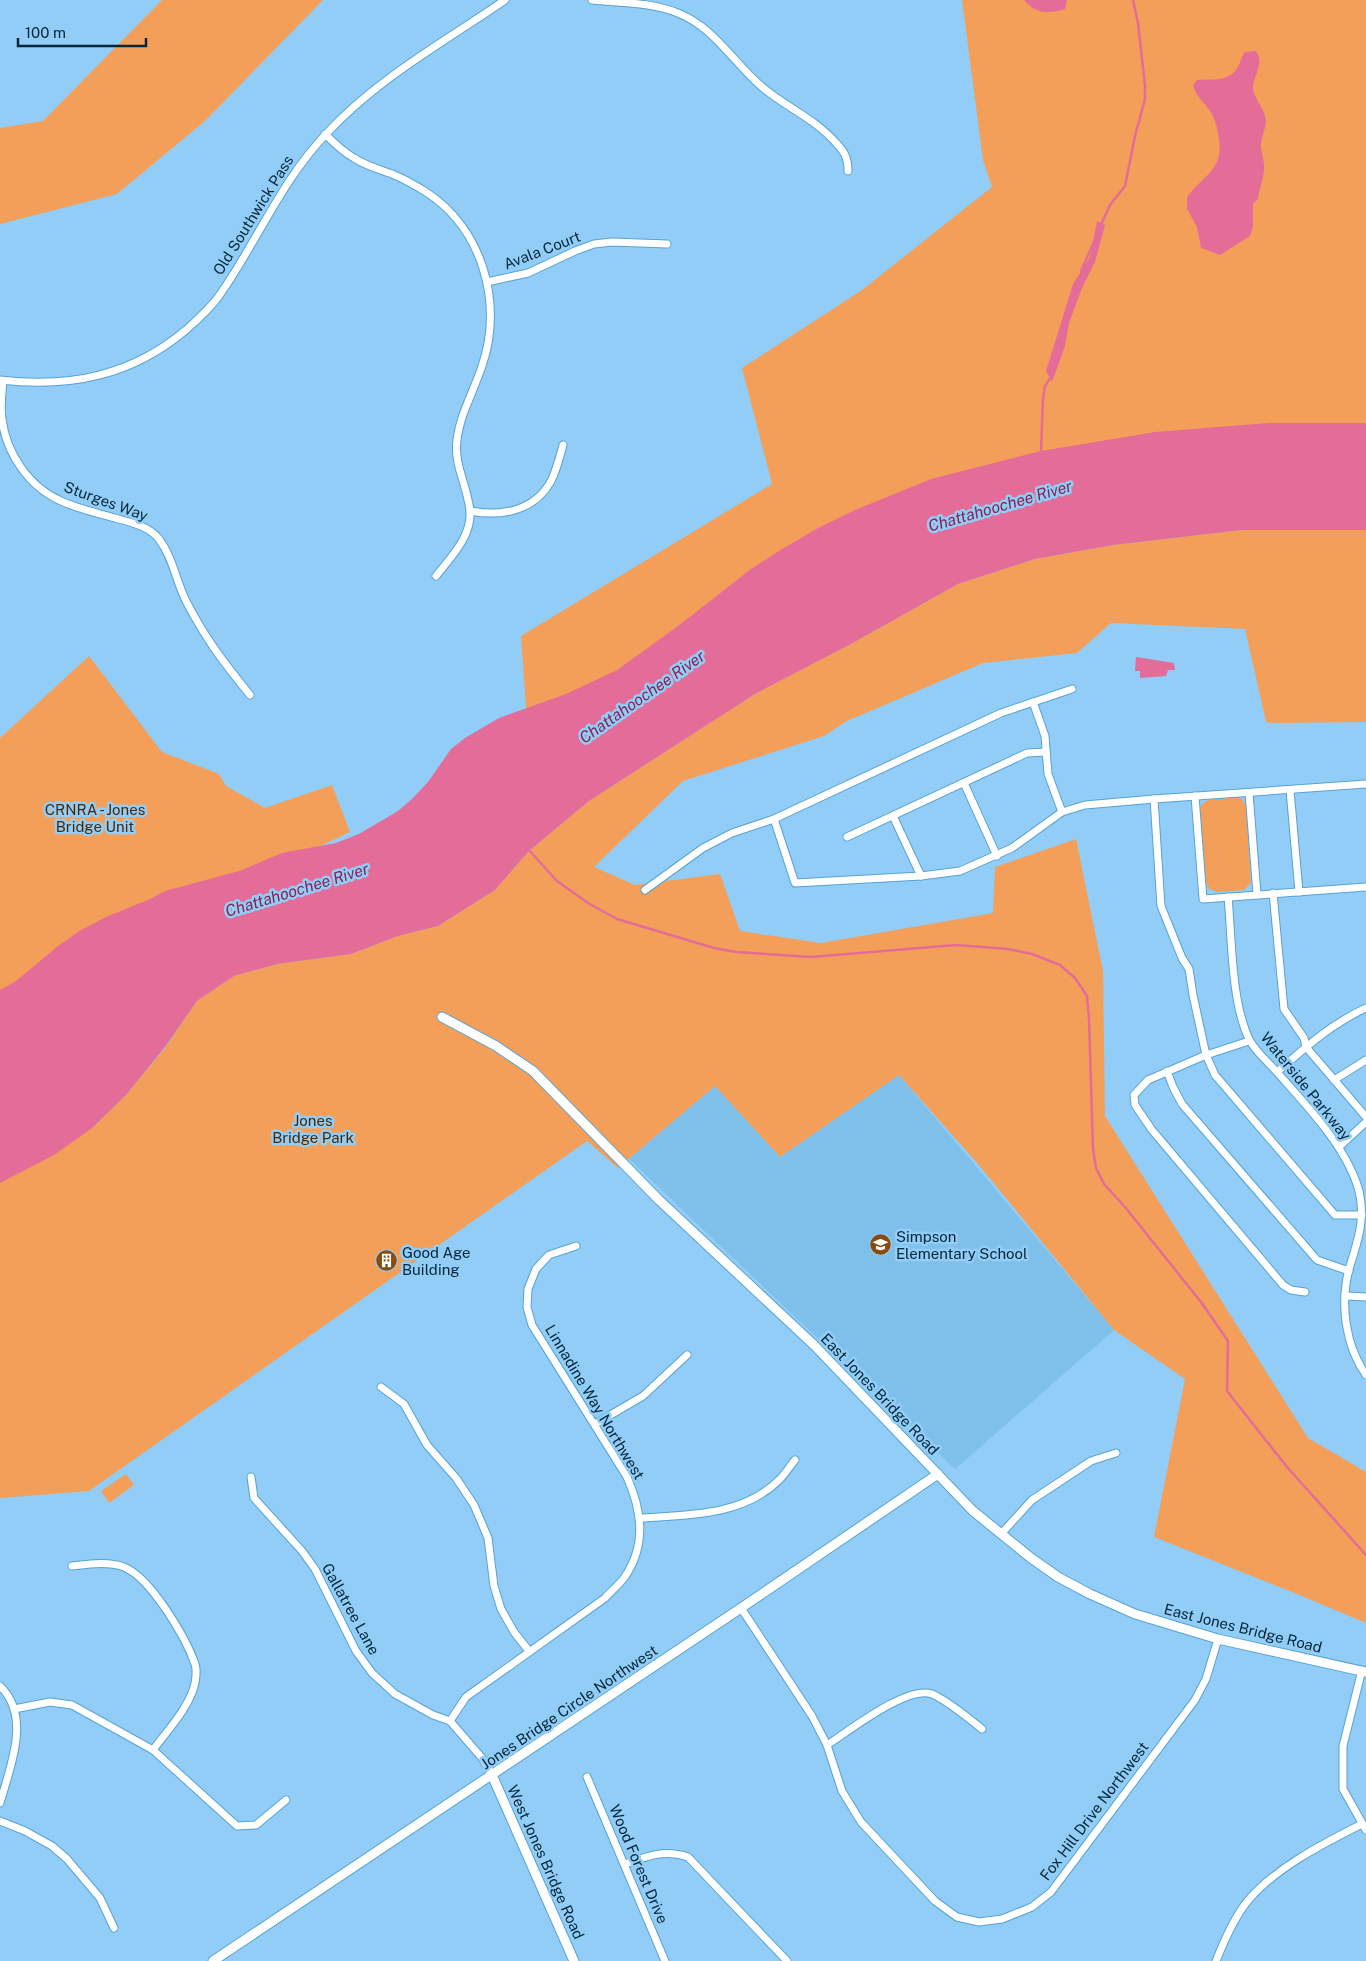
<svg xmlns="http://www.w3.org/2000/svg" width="1366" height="1961" viewBox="0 0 1366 1961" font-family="'Public Sans',sans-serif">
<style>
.built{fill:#7fc0eb}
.green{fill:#f49f59}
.water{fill:#e36d98}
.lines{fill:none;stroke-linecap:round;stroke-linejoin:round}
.stream{stroke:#e36d98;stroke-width:2.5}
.minor-casing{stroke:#56a3d4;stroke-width:9}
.tertiary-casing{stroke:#56a3d4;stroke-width:11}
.minor{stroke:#fff;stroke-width:7}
.tertiary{stroke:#fff;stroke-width:9}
.labels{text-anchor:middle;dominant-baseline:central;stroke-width:5;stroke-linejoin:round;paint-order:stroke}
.street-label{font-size:15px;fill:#042639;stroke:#91cdf6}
.park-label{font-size:15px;fill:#4d2702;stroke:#91cdf6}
.poi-label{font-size:15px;fill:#042639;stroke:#91cdf6;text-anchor:start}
.water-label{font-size:16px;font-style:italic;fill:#8b204f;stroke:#91cdf6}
</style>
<rect width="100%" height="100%" fill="#91cdf6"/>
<path class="built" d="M899,1075L1114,1330L955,1469L629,1159L715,1086L780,1157Z"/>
<g class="green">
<path d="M162,0H323L205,121L117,194L0,224V128L43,121Z"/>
<path d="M962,0H1366V433L1287,429L529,750L521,636L772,484L742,368L862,290L992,187L983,160Z"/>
<path d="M1242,530H1366V722L1272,723L1266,722L1245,629L1111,623L1077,653L983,663L847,721L824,736L683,781L594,867L635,885L720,874L740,931L821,943L993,913L995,867L1076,839L1103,971L1105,1116L1308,1438L1366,1472V1623L1297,1594L1154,1537L1185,1379L1114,1330L978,1164L899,1075L780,1157L715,1086L618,1168L587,1141L89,1491L0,1498V1183L91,1129L126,1095L165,1048L197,1001L234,976L277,964L351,954L398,936L438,926L495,890L529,851L589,801L755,694L851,644L958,584L1035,559L1113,545Z"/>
<path d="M89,656L162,752L219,774L226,786L265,808L332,785L350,832L261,874L0,1005V738Z"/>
<path d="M1237,797L1242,799L1246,805L1251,883L1244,890L1217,892L1209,889L1206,883L1200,808C1206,795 1224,798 1237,797Z"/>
<path d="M126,1474L134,1485L109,1503L101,1491Z"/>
</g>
<g class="water">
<path d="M1024,0H1067L1065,9C1049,14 1035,14 1024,0Z"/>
<path d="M1256,51C1265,64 1253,76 1253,88C1254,99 1263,106 1265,116C1268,125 1262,134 1261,143C1260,150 1265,160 1264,169C1264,178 1259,189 1258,199L1253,204V227L1250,236L1220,255L1201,248L1197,227L1187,209V197C1202,177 1224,169 1219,140C1218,131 1216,122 1212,114C1206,103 1196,98 1193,85L1197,80C1210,79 1227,82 1236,70C1240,65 1241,57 1245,52Z"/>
<path d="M1097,221L1105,225L1095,262L1082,288L1069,323L1065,346L1052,382L1046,371L1073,284L1090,257Z"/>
<path d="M1269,423H1366V530H1242L1113,545L1035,559L958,584L851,644L755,694L589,801L529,851L495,890L438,926L398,936L351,954L277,964L234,976L197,1001L165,1047L126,1095L91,1129L54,1155L0,1183V990L16,981L58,946L81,930L106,917L150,899L165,891L239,871L282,853L336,843L359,834L398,811L412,799L428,782L451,749L465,738L499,718L566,694L617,670L678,626L751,569L782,549L818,528L855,510L931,479L1041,451L1155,432Z"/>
<path d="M1136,657L1174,663L1175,670H1168L1166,676L1140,678V671H1135Z"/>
</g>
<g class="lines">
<g class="stream">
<path d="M1101,225L1110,205L1125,186L1135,136L1145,99V86L1138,23L1133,0"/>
<path d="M1081,271L1094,242"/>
<path d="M1041,452L1043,399L1045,386L1051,377"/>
<path d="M527,848L557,881L588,903L617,919L714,948L736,952L811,957L956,945L1008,949L1032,954L1060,965L1075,978L1087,996L1089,1019L1093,1149L1096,1168L1104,1184L1125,1207L1201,1302L1228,1341L1227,1391L1287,1467L1366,1555"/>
</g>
<defs>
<g id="minor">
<path d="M592,0C621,3 650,2 678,13C715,28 732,61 761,86C785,107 816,119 837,144C845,152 848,159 848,171"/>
<path d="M325,134C334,143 343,152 354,158C366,166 379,169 392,174C404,179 415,185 426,192C482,228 504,303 482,366C474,391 460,414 457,440C455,455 459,468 463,481C466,491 469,501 470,511C472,536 451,557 436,576"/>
<path d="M487,282L528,273L575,251L594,244L612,242L667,244"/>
<path d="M0,380C70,388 132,376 187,329C199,318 212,307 221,293C258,240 281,181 327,133C378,78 444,42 505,0"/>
<path d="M3,381C2,393 0,406 2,419C6,453 29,487 61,501C78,509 98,513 115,518C130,522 149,526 159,539C173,558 176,581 186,601C205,638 224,663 250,695"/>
<path d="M470,511C502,517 536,511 552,479C557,468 560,456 563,445"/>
<path d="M1033,702L1045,736L1048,774L1062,812"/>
<path d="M964,783L997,856"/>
<path d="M1290,790L1299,892"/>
<path d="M1249,793L1257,894"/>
<path d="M1195,796L1203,899L1366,887"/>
<path d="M893,816L921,876"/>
<path d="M774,819L795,883L921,876L960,871L1012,848L1062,812L1085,805L1154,799"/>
<path d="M847,837L1027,753L1046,752"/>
<path d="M645,890L703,848L732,833L774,819L1001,713L1072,689"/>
<path d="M1273,893L1284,1009L1304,1038L1306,1047L1366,1117"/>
<path d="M1228,897C1232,939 1231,1001 1249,1039C1254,1050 1267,1061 1276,1071C1306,1105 1347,1147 1359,1191C1366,1220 1357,1243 1349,1269C1340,1304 1345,1345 1366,1375"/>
<path d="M1249,1041L1206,1055L1148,1080L1134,1095L1135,1105L1152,1130L1283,1285L1291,1290L1305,1292"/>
<path d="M1167,1071L1173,1087L1182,1104L1317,1260L1349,1271"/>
<path d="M1277,1072C1306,1047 1331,1024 1366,1008"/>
<path d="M1334,1080L1366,1060"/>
<path d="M1339,1147L1366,1122"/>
<path d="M1362,1215H1335L1215,1075L1206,1055L1193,995L1189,969L1182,958L1161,906L1154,799L1366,784"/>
<path d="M1346,1296L1366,1297"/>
<path d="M381,1387L404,1404L427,1445L456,1478L474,1505L488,1538L494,1586L501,1609L514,1632L529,1651"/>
<path d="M595,1424L643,1396L687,1355"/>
<path d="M251,1477L254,1498L302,1551L315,1569L356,1651L372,1673L395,1694L433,1715L450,1721L482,1758L492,1775"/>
<path d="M641,1518C688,1515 744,1516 780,1479C786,1473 790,1466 795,1460"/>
<path d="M1001,1534L1032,1500L1091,1461L1116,1453"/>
<path d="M72,1566C89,1564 108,1561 124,1567C151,1578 186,1638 195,1664C197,1669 196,1681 194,1687C187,1710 167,1731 153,1750"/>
<path d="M741,1608L812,1716L827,1745L842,1791L861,1822L935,1901L957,1917L979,1922L1002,1919L1032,1907L1051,1892L1195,1700L1206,1679L1218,1639"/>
<path d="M1362,1670L1343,1746V1789L1366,1830"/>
<path d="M0,1686C32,1717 10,1767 0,1803"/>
<path d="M14,1709L50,1702L72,1705L153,1750L237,1826L256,1825L286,1800"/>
<path d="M450,1721L466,1697L605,1598C611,1591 619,1585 624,1578C647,1545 642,1511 627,1477L532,1325L527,1307L528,1289L536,1269L549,1255L576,1246"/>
<path d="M827,1745C849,1731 907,1685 932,1694C944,1699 971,1720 982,1729"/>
<path d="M587,1777L665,1961"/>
<path d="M0,1821L25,1831L52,1846L67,1859L100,1898L114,1928"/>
<path d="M625,1864C647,1856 665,1849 688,1857L787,1961"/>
<path d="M1216,1961C1224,1941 1233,1920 1246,1903C1273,1869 1324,1843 1362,1824"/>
</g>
<g id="tertiary">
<path d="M442,1017L496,1046L533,1071L659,1200L814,1345L973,1511L1031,1558L1058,1577L1090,1594L1135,1614L1218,1639L1366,1672"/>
<path d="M492,1775L574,1961"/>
<path d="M213,1961L741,1608L938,1474"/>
</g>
</defs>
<use href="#minor" class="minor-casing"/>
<use href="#tertiary" class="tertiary-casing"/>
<use href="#minor" class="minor"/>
<use href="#tertiary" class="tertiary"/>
</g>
<defs>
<symbol id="school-disc" viewBox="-11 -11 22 22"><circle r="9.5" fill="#894c0d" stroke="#91cdf6"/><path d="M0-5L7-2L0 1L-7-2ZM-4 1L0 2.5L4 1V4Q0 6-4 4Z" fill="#fff"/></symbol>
<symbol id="building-disc" viewBox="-11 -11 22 22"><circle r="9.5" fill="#894c0d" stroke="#91cdf6"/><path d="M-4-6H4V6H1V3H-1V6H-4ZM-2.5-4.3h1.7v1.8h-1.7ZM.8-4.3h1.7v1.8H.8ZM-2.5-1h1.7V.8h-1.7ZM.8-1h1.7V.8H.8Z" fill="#fff"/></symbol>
</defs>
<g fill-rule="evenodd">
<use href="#school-disc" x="868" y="1232" width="25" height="25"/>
<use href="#building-disc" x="374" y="1248" width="25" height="25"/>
</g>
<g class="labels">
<g class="street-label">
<text transform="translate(253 215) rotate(-58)">Old Southwick Pass</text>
<text transform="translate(542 250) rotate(-21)">Avala Court</text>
<text transform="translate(106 501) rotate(20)">Sturges Way</text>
<text transform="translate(1306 1086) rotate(51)">Waterside Parkway</text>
<text transform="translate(880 1394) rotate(46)">East Jones Bridge Road</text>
<text transform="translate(595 1402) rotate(59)">Linnadine Way Northwest</text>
<text transform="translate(351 1609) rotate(61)">Gallatree Lane</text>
<text transform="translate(1243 1628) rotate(14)">East Jones Bridge Road</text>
<text transform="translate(569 1707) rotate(-34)">Jones Bridge Circle Northwest</text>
<text transform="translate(1094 1811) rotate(-53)">Fox Hill Drive Northwest</text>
<text transform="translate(546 1862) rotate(66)">West Jones Bridge Road</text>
<text transform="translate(639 1864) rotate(67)">Wood Forest Drive</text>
</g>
<g class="park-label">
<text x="95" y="809">CRNRA - Jones<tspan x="95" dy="17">Bridge Unit</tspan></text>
<text x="313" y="1120">Jones<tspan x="313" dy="17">Bridge Park</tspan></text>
</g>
<g class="poi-label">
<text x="896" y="1236">Simpson<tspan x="896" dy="17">Elementary School</tspan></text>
<text x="402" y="1252">Good Age<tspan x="402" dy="17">Building</tspan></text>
</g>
<g class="water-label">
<text transform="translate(1000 506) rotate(-16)">Chattahoochee River</text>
<text transform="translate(642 697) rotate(-35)">Chattahoochee River</text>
<text transform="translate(297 890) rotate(-17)">Chattahoochee River</text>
</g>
</g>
<path d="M18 38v8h128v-8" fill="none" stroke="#042639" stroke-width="2.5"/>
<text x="25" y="38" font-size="15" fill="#042639" stroke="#91cdf6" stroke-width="4" paint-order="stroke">100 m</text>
</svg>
